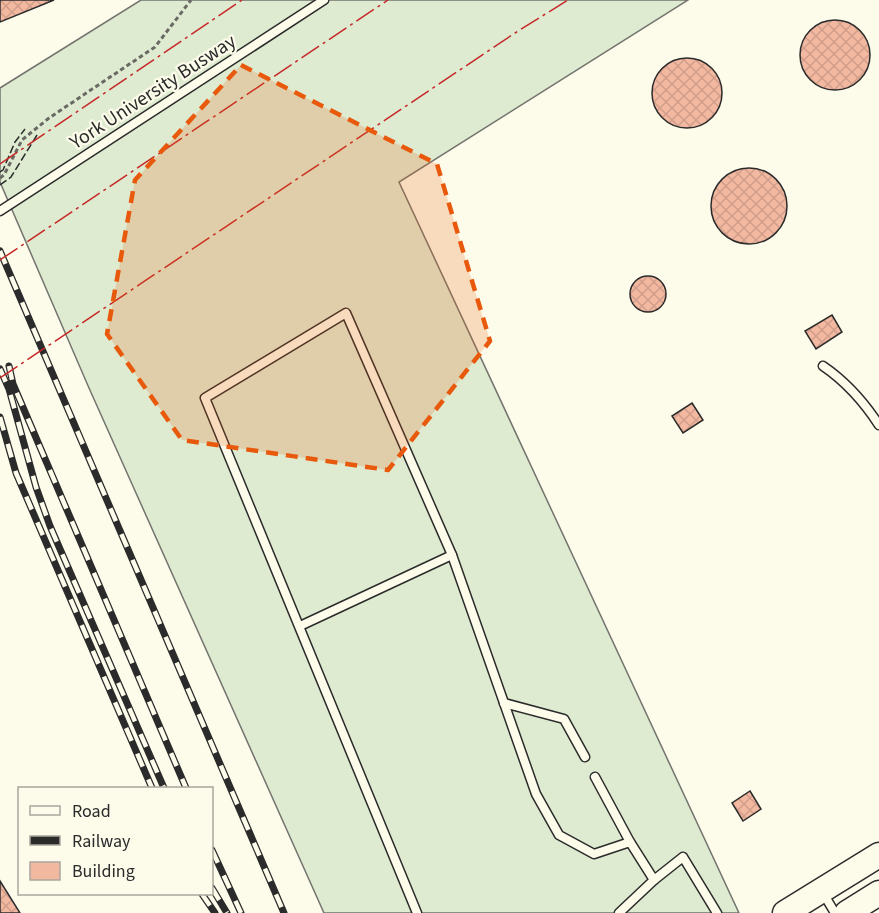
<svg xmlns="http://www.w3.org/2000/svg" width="879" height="913" viewBox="0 0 879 913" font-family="'Source Sans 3',sans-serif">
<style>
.grass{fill:#deebd1;stroke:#74746e;stroke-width:1.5}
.building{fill:url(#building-cross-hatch);stroke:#2b2b2b;stroke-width:1.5}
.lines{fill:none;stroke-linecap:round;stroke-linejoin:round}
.service-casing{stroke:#2b2b2b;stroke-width:11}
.secondary-casing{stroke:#2b2b2b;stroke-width:27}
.path{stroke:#6a6964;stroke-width:3;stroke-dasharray:4.5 3;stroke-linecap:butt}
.service{stroke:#fdfbea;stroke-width:8}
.secondary{stroke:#fdfbea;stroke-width:24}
.rail-casing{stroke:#2b2b2b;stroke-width:7}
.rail{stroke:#fdfbea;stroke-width:4.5;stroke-dasharray:14;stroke-linecap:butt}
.fence{stroke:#2b2b2b;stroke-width:1.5;stroke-dasharray:8 3;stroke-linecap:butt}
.power{stroke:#c62828;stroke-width:1.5;stroke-dasharray:21 4.5 3 4.5;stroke-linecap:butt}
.marked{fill:#e8590c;fill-opacity:0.2;stroke:#e8590c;stroke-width:4.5;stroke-dasharray:12 8;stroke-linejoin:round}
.labels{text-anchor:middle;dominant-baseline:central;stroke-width:4.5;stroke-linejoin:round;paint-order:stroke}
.street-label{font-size:20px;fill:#2b2b2b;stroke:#fdfbea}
</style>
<defs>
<pattern id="building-cross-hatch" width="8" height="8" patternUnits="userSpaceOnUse" patternTransform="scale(1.5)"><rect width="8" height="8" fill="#f2b8a0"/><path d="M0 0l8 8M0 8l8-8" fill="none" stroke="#d09e8a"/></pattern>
</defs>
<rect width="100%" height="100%" fill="#fdfbea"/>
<path class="grass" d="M141,0H688L399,182L739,913H324L89,388L0,182V88Z"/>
<g class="building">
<path d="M0,0H54L0,22Z"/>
<circle cx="835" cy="55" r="35"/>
<circle cx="687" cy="93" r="35"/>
<circle cx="749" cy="206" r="38"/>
<circle cx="648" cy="294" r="18"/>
<path d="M832,315L842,332L816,349L805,331Z"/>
<path d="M692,403L703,420L683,433L672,416Z"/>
<path d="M750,791L761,809L743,821L732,803Z"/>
<path d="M0,881L20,913H0Z"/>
</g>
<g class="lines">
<defs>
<g id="service">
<path d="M0,211L324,0"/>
<path d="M823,366C845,381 864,402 879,425"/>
<path d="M300,626L452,555"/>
<path d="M504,703L564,719L585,757"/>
<path d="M595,777L630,842"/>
<path d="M823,893L835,913"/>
<path d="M417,913L205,398L346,313L452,555L536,794L559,835L594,854L630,842L654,880"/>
<path d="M619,913L654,880L683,857L717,913"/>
</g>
<g id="secondary">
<path d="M785,913L879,855"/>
<path d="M847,913L879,893"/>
</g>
</defs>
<use href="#service" class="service-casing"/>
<use href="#secondary" class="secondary-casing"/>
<path class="path" d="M0,178L4,175L22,140L49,118L155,47L191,0"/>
<use href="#service" class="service"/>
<use href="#secondary" class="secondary"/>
<defs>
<g id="rail">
<path d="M0,251L284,913"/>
<path d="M9,366L13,384L186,788"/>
<path d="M0,369L9,389L36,487L50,526L164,788"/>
<path d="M0,417L16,473L152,788"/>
<path d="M212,850L241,913"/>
<path d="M212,888L227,913"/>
<path d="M202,894L215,913"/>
</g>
</defs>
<use href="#rail" class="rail-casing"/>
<use href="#rail" class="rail"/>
<g class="fence">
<path d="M0,172L3,170L15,142L25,129"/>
<path d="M0,185L11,177L37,135"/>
</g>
<g class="power">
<path d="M0,164L242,0"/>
<path d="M0,260L388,0"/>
<path d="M0,378L515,33L568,0"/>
</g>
</g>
<path class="marked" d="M241,65L437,164L490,341L388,470L182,440L107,334L135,180Z"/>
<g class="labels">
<g class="street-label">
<text transform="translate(153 92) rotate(-33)">York University Busway</text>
</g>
</g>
<rect x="18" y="787" width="195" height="108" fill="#fdfbea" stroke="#a9a89e" stroke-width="1.5"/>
<rect x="30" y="806" width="30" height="9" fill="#fdfbea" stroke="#a9a89e" stroke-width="1.5"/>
<text x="72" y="817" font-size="18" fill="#2b2b2b">Road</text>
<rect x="30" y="836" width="30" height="9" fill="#2b2b2b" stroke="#a9a89e" stroke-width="1.5"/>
<text x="72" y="847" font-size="18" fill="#2b2b2b">Railway</text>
<rect x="30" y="862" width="30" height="18" fill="#f2b8a0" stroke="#a9a89e" stroke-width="1.5"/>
<text x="72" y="877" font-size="18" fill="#2b2b2b">Building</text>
</svg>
